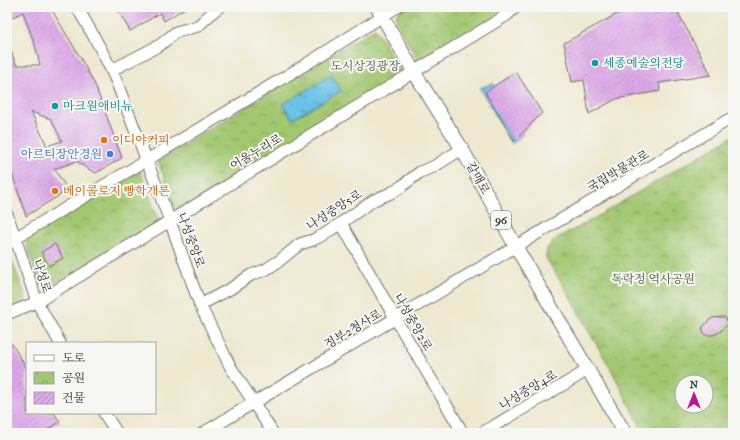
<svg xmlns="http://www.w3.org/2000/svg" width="740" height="440" viewBox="0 0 740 440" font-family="'IM FELL French Canon','Noto Serif KR',serif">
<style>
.park{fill:url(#park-crowns);stroke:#66794e;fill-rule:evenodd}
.water{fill:url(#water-ripples);stroke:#4a7689}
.building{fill:url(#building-hatch);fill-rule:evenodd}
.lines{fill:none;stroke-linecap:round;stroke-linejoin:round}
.minor-casing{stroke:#6f6d64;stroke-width:13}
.major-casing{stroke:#6f6d64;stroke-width:15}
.minor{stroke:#fff;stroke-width:11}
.major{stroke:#fff;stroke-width:13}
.culture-dot{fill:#0f9aa8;stroke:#f6f6f2;stroke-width:1.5}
.food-dot{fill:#e8710a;stroke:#f6f6f2;stroke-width:1.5}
.shop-dot{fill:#3f7fe0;stroke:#f6f6f2;stroke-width:1.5}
.labels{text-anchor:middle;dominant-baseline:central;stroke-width:4;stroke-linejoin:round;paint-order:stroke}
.shield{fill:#f6f6f2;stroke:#686867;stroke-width:1}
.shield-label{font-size:11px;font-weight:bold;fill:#2b2b2b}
.culture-label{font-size:12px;fill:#0d838f;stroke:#f6f6f2;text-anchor:start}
.park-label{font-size:12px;fill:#4f5a40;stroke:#f6f6f2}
.food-label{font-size:12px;fill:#c56008;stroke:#f6f6f2;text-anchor:start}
.street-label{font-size:12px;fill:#2b2b2b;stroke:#f6f6f2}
.shop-label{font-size:12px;fill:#366cbe;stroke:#f6f6f2;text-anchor:end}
</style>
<defs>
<pattern id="park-crowns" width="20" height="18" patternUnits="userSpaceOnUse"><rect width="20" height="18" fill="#a2c771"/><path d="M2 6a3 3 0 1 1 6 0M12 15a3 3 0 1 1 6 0" fill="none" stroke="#84a25d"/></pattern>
<pattern id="water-ripples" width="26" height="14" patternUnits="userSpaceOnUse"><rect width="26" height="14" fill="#69c2e7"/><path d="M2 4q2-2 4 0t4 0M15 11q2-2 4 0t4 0" fill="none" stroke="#579ebb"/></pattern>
<pattern id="building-hatch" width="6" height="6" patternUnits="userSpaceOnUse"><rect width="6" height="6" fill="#dea9ea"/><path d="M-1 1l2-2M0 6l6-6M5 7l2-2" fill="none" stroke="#b48abe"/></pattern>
</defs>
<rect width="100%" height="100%" fill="#f6f6f2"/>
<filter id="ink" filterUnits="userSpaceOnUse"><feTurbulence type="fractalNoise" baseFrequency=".025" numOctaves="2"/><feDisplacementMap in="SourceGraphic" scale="8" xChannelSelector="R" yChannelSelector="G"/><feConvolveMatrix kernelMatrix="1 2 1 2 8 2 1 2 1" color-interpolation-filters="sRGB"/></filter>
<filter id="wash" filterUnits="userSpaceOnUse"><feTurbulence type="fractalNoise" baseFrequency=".012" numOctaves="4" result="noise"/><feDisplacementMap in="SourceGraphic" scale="16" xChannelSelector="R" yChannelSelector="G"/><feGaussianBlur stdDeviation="0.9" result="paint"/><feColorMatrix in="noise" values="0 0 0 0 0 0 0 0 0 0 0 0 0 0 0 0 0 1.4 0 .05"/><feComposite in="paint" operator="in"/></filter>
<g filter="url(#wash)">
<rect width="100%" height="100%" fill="#ede8cf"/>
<g class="park">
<path d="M407,7H512L434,56L423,59H417L396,21L397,13Z"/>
<path d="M375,28L403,75L177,213L158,161Z"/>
<path d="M733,136V433H644L612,371L587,328L568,293L546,258L547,248L557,238L583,225ZM682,382H706V406H682Z"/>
<path d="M140,170L159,222L52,285L40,286L26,242L38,227Z"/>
<path d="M7,256L11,259L26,297L25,301L7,310Z"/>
</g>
<g class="water">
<path d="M332,75L341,91L292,119L283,104Z"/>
<path d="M493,83L523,134L512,144L480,88Z"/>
</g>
<g id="blocks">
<g class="building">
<path d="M7,7H50L80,57L95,85L122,158L96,173L86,168L77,161L54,169L68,190L26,216L7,158V40L16,65H40L35,45L23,12L7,20ZM31,112L51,119L62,141L47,146Z"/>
<path d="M116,7H138L140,9L143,7H187L164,21L160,13L130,31Z"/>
<path d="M630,7H675L711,75L659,83L660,91L616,99L589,114L584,80L572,82L564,43Z"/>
<path d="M516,72L542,113L514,141L485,92Z"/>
<path d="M55,244L63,258L49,266L41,252Z"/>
<path d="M720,317H725L729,323L721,331L716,334L711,335H705L702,328L708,321L713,318Z"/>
<path d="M12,344L27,369V413H54L60,422L42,433H7V346Z"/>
</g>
</g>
</g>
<g filter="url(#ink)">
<use href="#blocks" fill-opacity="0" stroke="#6f6d64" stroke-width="1"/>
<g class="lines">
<defs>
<g id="minor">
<path d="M77,7C91,32 106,56 117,83L170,221L200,305L230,366L273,433"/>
<path d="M112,70L160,45L176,32L198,26L215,10L220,7"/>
<path d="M7,214L37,302L60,343"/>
<path d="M341,223L395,318L463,433"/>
<path d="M7,244L15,238L147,160L313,60L397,7"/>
<path d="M200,305L230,289L251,275L265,270L279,261L300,244L313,240L325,234L374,200L391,193L402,186L420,172L433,167L462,149"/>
<path d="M7,314L37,302L507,15L516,7"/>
<path d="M104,413L117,433"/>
<path d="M203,433L733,117"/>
<path d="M482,433L588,370"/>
</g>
<path id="major" d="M377,7L414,72L462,149L516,247L625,433"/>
</defs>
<use href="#minor" class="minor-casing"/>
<use href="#major" class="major-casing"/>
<use href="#minor" class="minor"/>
<use href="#major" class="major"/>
</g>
</g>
<g class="culture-dot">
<circle cx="595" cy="63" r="4"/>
<circle cx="55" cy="106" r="4"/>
</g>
<g class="food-dot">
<circle cx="104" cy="140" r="4"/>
<circle cx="55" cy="191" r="4"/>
</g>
<circle class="shop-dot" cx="110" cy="154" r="4"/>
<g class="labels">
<rect class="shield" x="491" y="211" width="20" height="18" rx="3"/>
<g class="shield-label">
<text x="501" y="220">96</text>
</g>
<g class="culture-label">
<text x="603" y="63">세종예술의전당</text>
<text x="63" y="106">마크원애비뉴</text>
</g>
<g class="park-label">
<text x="365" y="66">도시상징광장</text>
<text x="653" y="279">독락정 역사공원</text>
</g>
<g class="food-label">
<text x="112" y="140">이디야커피</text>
<text x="63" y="191">베이콜로지 빵학개론</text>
</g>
<g class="street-label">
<text transform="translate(256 152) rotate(-31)">어울누리로</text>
<text transform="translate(618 171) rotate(-31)">국립박물관로</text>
<text transform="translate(478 178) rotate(61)">갈매로</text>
<text transform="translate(334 210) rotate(-33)">나성중앙5로</text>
<text transform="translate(191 240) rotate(70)">나성중앙로</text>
<text transform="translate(42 276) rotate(72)">나성로</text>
<text transform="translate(413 322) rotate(60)">나성중앙2로</text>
<text transform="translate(353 329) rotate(-31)">정부2청사로</text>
<text transform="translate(528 390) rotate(-31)">나성중앙4로</text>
</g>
<g class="shop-label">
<text x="102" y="154">아르티장안경원</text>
</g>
</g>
<rect width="740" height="440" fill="none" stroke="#f6f6f2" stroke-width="24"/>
<rect x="26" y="342" width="130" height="72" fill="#f6f6f2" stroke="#a5a5a2"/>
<rect x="34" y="355" width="20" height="6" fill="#ffffff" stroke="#a5a5a2"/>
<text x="62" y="362" font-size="12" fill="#2b2b2b">도로</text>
<rect x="34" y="372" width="20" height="12" fill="url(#park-crowns)" stroke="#a5a5a2"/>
<text x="62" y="382" font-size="12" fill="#2b2b2b">공원</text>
<rect x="34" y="392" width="20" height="12" fill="url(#building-hatch)" stroke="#a5a5a2"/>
<text x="62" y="402" font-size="12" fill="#2b2b2b">건물</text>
<g transform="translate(694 394)"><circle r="19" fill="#f6f6f2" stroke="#a5a5a2"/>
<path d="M0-3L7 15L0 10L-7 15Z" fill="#b5179e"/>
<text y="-6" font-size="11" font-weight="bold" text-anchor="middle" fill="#2b2b2b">N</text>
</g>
</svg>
